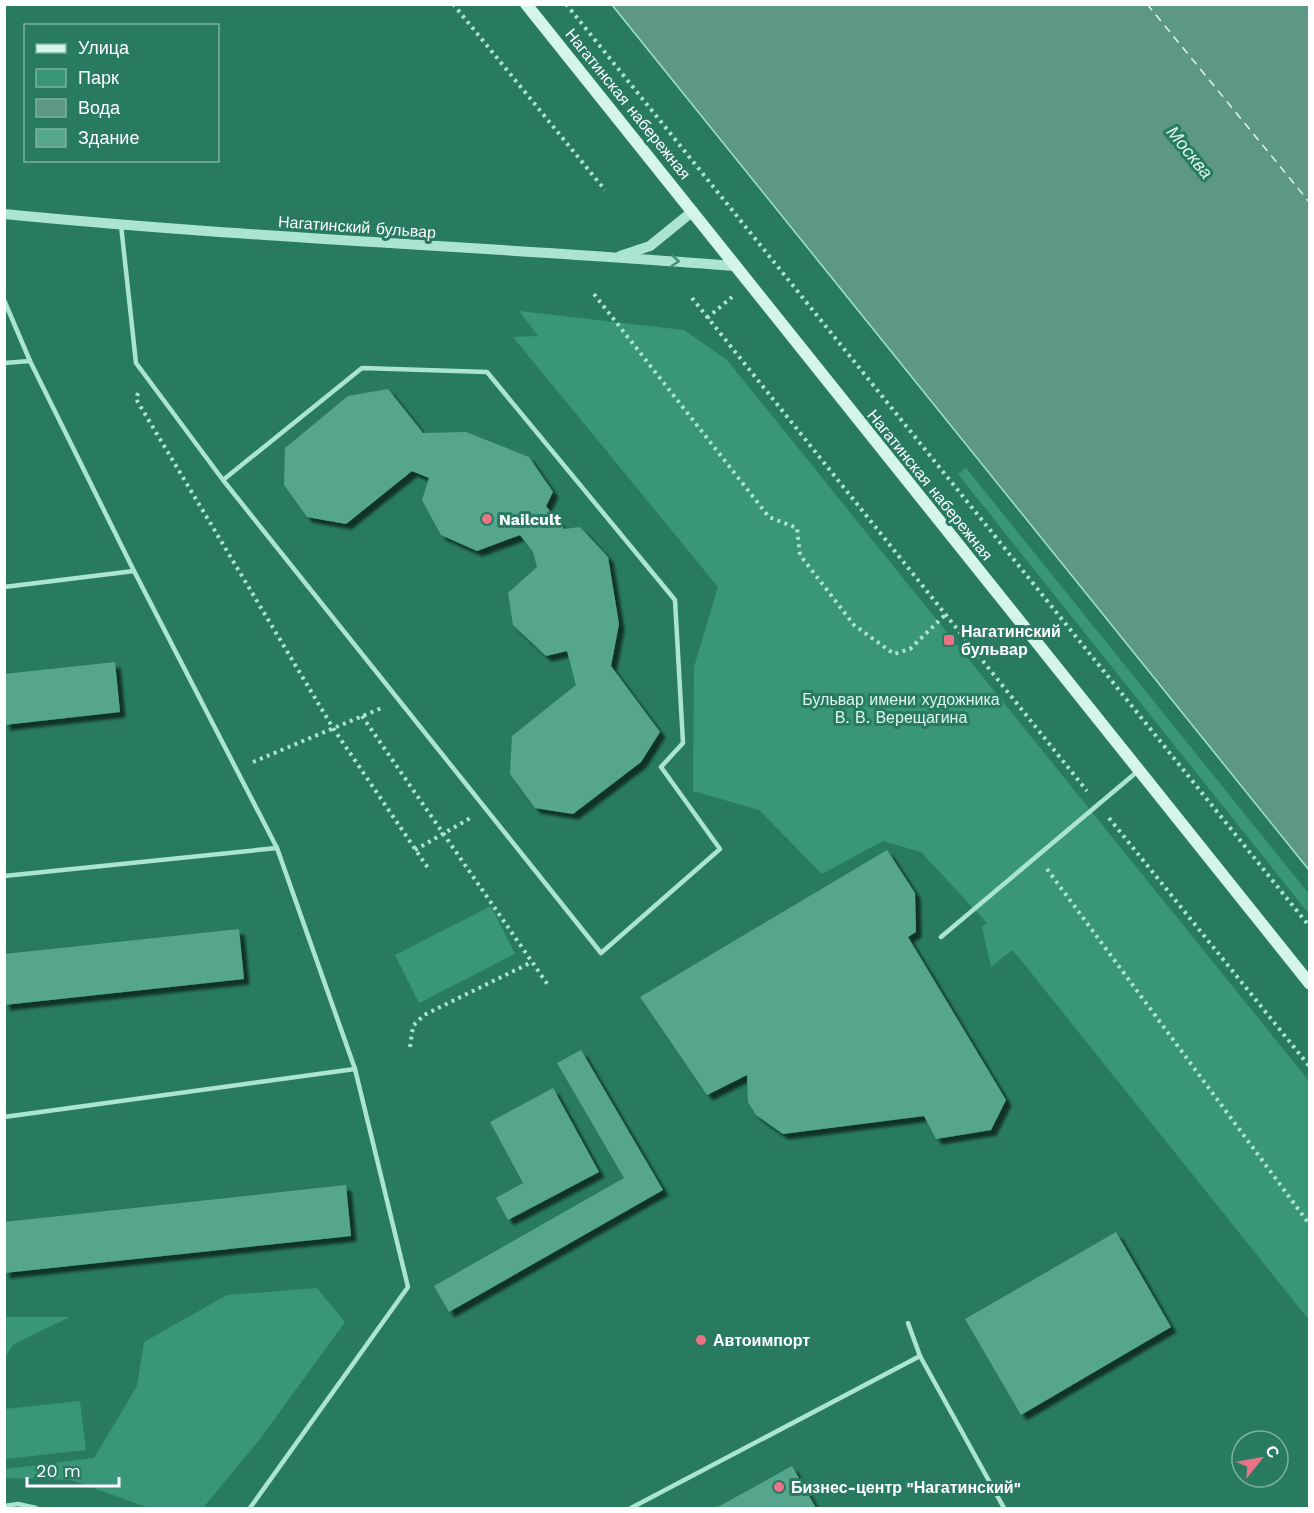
<svg xmlns="http://www.w3.org/2000/svg" width="1314" height="1513" viewBox="0 0 1314 1513" font-family="'Work Sans',sans-serif">
<style>
.green{fill:#399678}
.water{fill:#5d9886;stroke:#a1e4cd;stroke-width:1.5}
.lines{fill:none;stroke-linecap:round;stroke-linejoin:round}
.ferry{stroke:#dff6ee;stroke-width:1.5;stroke-dasharray:8 6;stroke-linecap:butt}
.building{fill:#54a68c;filter:url(#shadow)}
.path{stroke:#ace4d2;stroke-width:4;stroke-dasharray:3 4.5;stroke-linecap:butt}
.service{stroke:#ace4d2;stroke-width:4.5}
.tertiary{stroke:#ace4d2;stroke-width:10}
.secondary{stroke:#d5f4ea;stroke-width:12}
.oneway{stroke:#429078}
.poi-dot{fill:#eb7387;stroke:#287b61;stroke-width:2}
.labels{text-anchor:middle;dominant-baseline:central;stroke-width:6;stroke-linejoin:round;paint-order:stroke}
.street-label{font-size:16px;fill:#fff;stroke:#287b61}
.poi-label{font-size:16px;font-weight:bold;fill:#fff;stroke:#287b61;text-anchor:start}
.park-label{font-size:16px;fill:#ddf7ee;stroke:#287b61}
.water-label{font-size:18px;font-style:italic;fill:#dff6ee;stroke:#287b61}
</style>
<defs>
<filter id="shadow"><feDropShadow dx="5.5" dy="5.5" stdDeviation="1.5" flood-color="#0009"/></filter>
</defs>
<rect width="100%" height="100%" fill="#287b61"/>
<g class="green">
<path d="M519,311L684,330L727,360L1309,1081V1320L1020,959L1012,950L991,967L982,927L987,923L921,852L883,841L822,874L759,810L693,791L694,667L718,587L513,337L538,336Z"/>
<path d="M966,468L1309,894V914L958,474Z"/>
<path d="M491,906L515,954L419,1003L395,955Z"/>
<path d="M317,1288L345,1322L260,1439L203,1508H149L71,1480L5,1478V1469L94,1458L137,1386L144,1342L227,1295Z"/>
<path d="M5,1317H70L14,1344L5,1357Z"/>
<path d="M80,1401L86,1450L5,1459V1409Z"/>
</g>
<path class="water" d="M612,5H1309V870Z"/>
<g class="lines">
<path class="ferry" d="M1147,4L1310,203"/>
</g>
<g class="building">
<path d="M388,389L423,433L466,432L529,457L553,492L546,506L564,529L580,527L608,557L619,624L611,666L660,732L641,762L573,814L535,808L510,774L512,736L576,685L567,651L546,656L513,625L508,593L537,567L533,552L520,535L477,551L441,535L422,500L429,478L412,471L346,524L307,517L284,485L285,448L348,396Z"/>
<path d="M115,662L120,712L4,725V674Z"/>
<path d="M887,850L915,893L916,932L908,937L1006,1100L991,1130L936,1139L924,1116L783,1134L756,1115L748,1102L747,1075L707,1095L640,997Z"/>
<path d="M239,929L244,979L4,1005V954Z"/>
<path d="M581,1050L663,1190L449,1312L434,1286L624,1178L557,1063Z"/>
<path d="M553,1088L599,1172L508,1220L496,1198L523,1183L490,1122Z"/>
<path d="M346,1185L351,1236L4,1273V1222Z"/>
<path d="M1116,1232L1171,1327L1021,1415L965,1319Z"/>
<path d="M792,1466L816,1508H716Z"/>
</g>
<g class="lines">
<g class="path">
<path d="M453,4L605,190"/>
<path d="M566,4L1310,927"/>
<path d="M594,294L769,517L797,528L800,555L854,625L894,654L910,649L945,615"/>
<path d="M692,298L1087,791"/>
<path d="M707,318L732,297"/>
<path d="M138,393L136,399L333,728L430,871"/>
<path d="M362,716L548,985"/>
<path d="M253,762L384,707"/>
<path d="M1109,818L1310,1067"/>
<path d="M415,850L472,817"/>
<path d="M1047,869L1310,1225"/>
<path d="M410,1047L413,1026L424,1015L532,962"/>
</g>
<g class="service">
<path d="M121,225L136,363L223,480L601,953L720,849L661,767L683,743L675,600L487,372L362,368L223,480"/>
<path d="M4,300L30,361L134,571L277,848L355,1069L408,1287L250,1508"/>
<path d="M4,363L30,361"/>
<path d="M4,587L134,571"/>
<path d="M4,876L277,848"/>
<path d="M941,937L1138,771"/>
<path d="M4,1117L355,1069"/>
<path d="M908,1323L920,1356L1004,1508"/>
<path d="M4,1506L18,1504L36,1508"/>
<path d="M631,1508L920,1356"/>
</g>
<g class="tertiary">
<path d="M4,214C248,238 492,247 735,266"/>
<path d="M620,256L650,246L693,211"/>
</g>
<path class="secondary" d="M526,4L1310,984"/>
</g>
<defs><path id="oneway-chevron" d="M-2-3.5L2.5 0L-2 3.5" fill="none" stroke-width="1.6" stroke-linecap="round" stroke-linejoin="round" transform="scale(1.5)"/></defs>
<use class="oneway" href="#oneway-chevron" transform="translate(675 261) rotate(4)"/>
<g class="poi-dot">
<circle cx="487" cy="519" r="6"/>
<rect x="943" y="634" width="12" height="12" rx="3"/>
<circle cx="701" cy="1340" r="6"/>
<circle cx="779" cy="1487" r="6"/>
</g>
<g class="labels">
<g class="street-label">
<text transform="translate(628 104) rotate(51)">Нагатинская набережная</text>
<text transform="translate(357 227) rotate(4)">Нагатинский бульвар</text>
<text transform="translate(930 485) rotate(51)">Нагатинская набережная</text>
</g>
<g class="poi-label">
<text x="499" y="519">Nailcult</text>
<text x="961" y="631">Нагатинский<tspan x="961" dy="18">бульвар</tspan></text>
<text x="713" y="1340">Автоимпорт</text>
<text x="791" y="1487">Бизнес-центр "Нагатинский"</text>
</g>
<g class="park-label">
<text x="901" y="699">Бульвар имени художника<tspan x="901" dy="18">В. В. Верещагина</tspan></text>
</g>
<g class="water-label">
<text transform="translate(1190 152) rotate(51)">Москва</text>
</g>
</g>
<rect width="1314" height="1513" fill="none" stroke="#ffffff" stroke-width="12"/>
<rect x="24" y="24" width="195" height="138" fill="#287b61" stroke="#7eb0a0" stroke-width="1.5"/>
<rect x="36" y="44" width="30" height="9" fill="#d5f4ea" stroke="#7eb0a0" stroke-width="1.5"/>
<text x="78" y="54" font-size="18" fill="#ffffff">Улица</text>
<rect x="36" y="69" width="30" height="18" fill="#399678" stroke="#7eb0a0" stroke-width="1.5"/>
<text x="78" y="84" font-size="18" fill="#ffffff">Парк</text>
<rect x="36" y="99" width="30" height="18" fill="#5d9886" stroke="#7eb0a0" stroke-width="1.5"/>
<text x="78" y="114" font-size="18" fill="#ffffff">Вода</text>
<rect x="36" y="129" width="30" height="18" fill="#54a68c" stroke="#7eb0a0" stroke-width="1.5"/>
<text x="78" y="144" font-size="18" fill="#ffffff">Здание</text>
<g transform="translate(1260 1459) rotate(59)"><circle r="28" fill="#287b61" stroke="#7eb0a0" stroke-width="1.5"/>
<path d="M0-4.5L10 22L0 15L-10 22Z" fill="#eb7387"/>
<text y="-9" font-size="16" font-weight="bold" text-anchor="middle" fill="#ffffff">С</text>
</g>
<path d="M27 1477v9h92v-9" fill="none" stroke="#ffffff" stroke-width="3"/>
<text x="36" y="1477" font-size="18" fill="#ffffff" stroke="#287b61" stroke-width="4.5" paint-order="stroke">20 m</text>
</svg>
